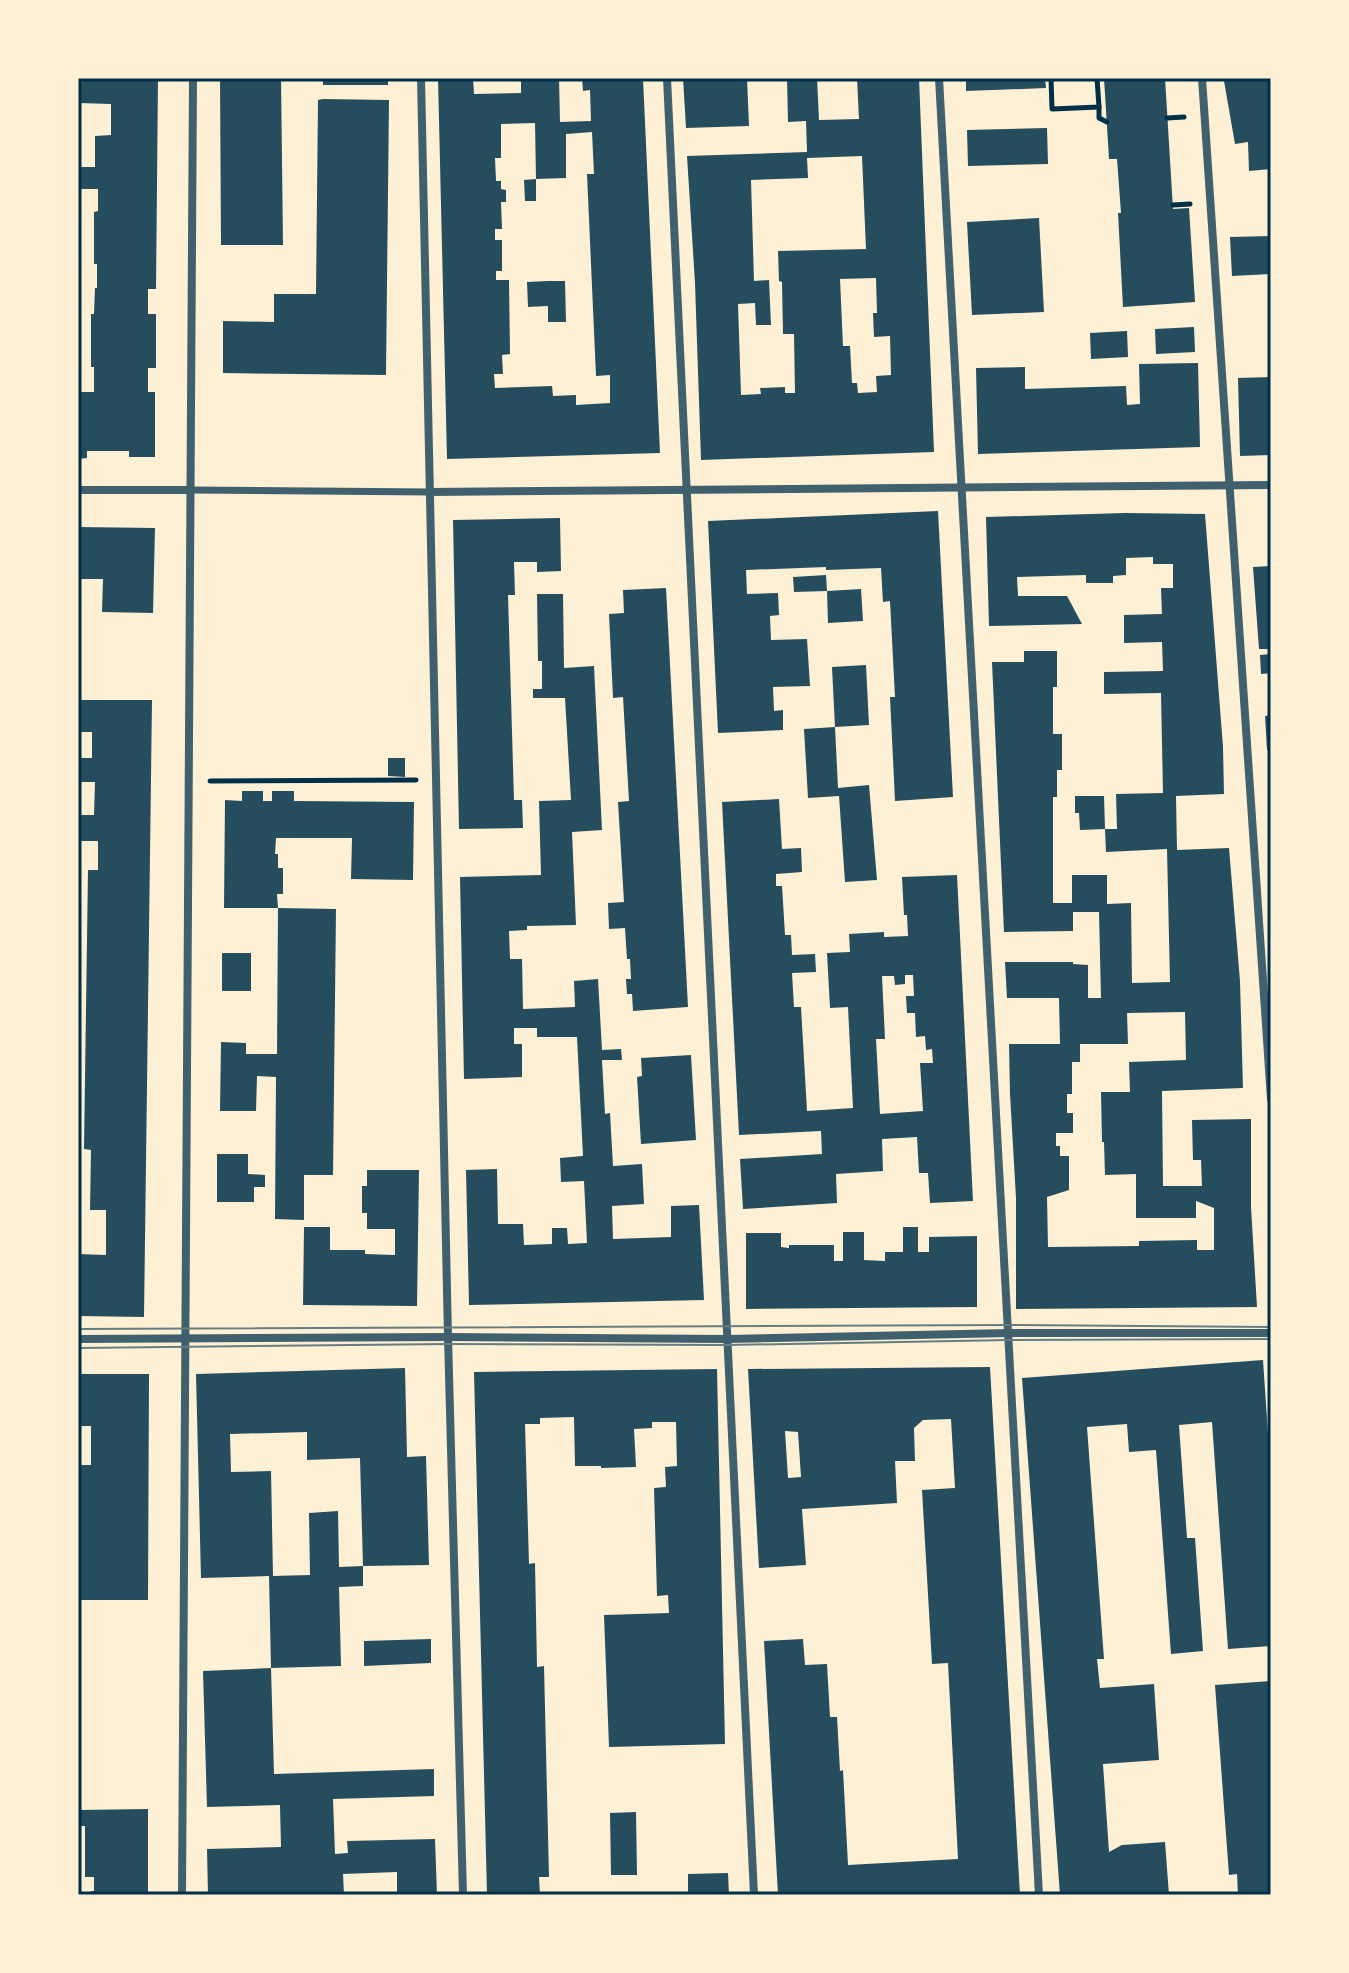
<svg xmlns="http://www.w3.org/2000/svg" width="1349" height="1973" viewBox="0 0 1349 1973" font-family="Bitter,serif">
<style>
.building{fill:#264d5e;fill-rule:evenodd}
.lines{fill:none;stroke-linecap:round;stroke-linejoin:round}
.path{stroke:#003049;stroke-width:5}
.pedestrian{stroke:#3f606c;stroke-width:7}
.minor{stroke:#3f606c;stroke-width:8}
.tram{stroke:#657d81;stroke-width:2}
.neatline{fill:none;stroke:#003049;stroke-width:3}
</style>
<rect width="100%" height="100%" fill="#fdf0d5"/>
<g class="building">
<path d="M78,78H158L156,289H148V314H156V368H148V392H155V457H129V451H87V458L78,459V392H94V367H91V314H94L95,288H97V264H94V212L98,211V189H78V167H95V136L111,135V104L78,103Z"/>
<path d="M220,78H281L283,245H221Z"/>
<rect x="323" y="78" width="65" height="7"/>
<path d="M438,78H473L474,94L521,93V78H559L560,122L591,121L590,90L583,91L582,78H643L660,453L447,459ZM535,123L536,179L566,178V134L592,132L594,174H587L596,376L610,375V403L576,405V395L553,396L552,386L495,388L494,374H503L502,355L510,354L509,280H496V271H502V240H495V229H502L501,202H506V190L501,189V181H496L495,158H501V124Z"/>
<path d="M683,78H747L749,126L686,128Z"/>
<path d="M787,78H817L819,120L859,119L857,78H919L934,452L701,460L695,283L687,156L807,152L806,121L788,122ZM862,156L866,249L778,251L779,281L782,282L783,334H794L795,393H785V387L760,388L761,394L741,395L738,304L755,303L756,325H771L769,280L754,281L751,180L808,178L807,158ZM876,278L877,313H873L874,337L890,336L891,375L876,376L877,392L858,393L857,383H852L850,346H843L840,279Z"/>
<path d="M966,78H1045L1046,88L966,91Z"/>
<path d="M1104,78H1165L1173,209L1189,208L1195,302L1123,307L1118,213H1121L1117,159H1109Z"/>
<path d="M1241,78H1271V169L1249,171L1248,142L1235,144L1224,81Z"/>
<path d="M323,99L389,100L386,375L223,373V321L274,322V294H316L318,100Z"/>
<path d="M1047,128L1048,164L968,166L967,130Z"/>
<path d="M536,179V201H525L524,180Z"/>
<path d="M1039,218L1044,312L972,315L967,222Z"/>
<path d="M1271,236V274L1232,276L1230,237Z"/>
<path d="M548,281H565L566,322H548V306L528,307L527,282Z"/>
<path d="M1194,327L1195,352L1156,354L1155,329Z"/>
<path d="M1127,331L1128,357L1091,359L1090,333Z"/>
<path d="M1198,363L1200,447L978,454L976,368L1025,367V389L1126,386L1127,405L1140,404L1139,364Z"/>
<path d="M1271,377V455L1240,456L1238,378Z"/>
<path d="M938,511L953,797L895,801L890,697H895L890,601L883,602L881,568L826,570V567L746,570L747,594L778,593L779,615L770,616L771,640L807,639L810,686L773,687L774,711L783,710V730L718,733L708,521Z"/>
<path d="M1125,513L1205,514L1223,747L1224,794L1176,796L1177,850L1229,848L1240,981L1243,1088L1162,1091L1163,1186H1202L1201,1160H1193L1192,1120L1251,1119V1207L1257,1307L1016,1309V1198L1010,1094L1009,1044H1060L1059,998H1007L1005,962H1073V964L1088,965V998H1101L1099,912H1073V931L1004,932L992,662H1024V651H1057V687H1053V734H1062V770H1057V797H1053V903H1072V875H1107V904L1131,903L1132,983L1170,982L1167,849L1106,852L1105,829H1117L1116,794L1163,793L1161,693L1104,694V672L1163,671L1162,642L1124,643V615L1162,614L1161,588H1173V564H1153V557L1126,558V575L1113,576V583H1086V575L1017,577L1018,596H1067L1082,624L989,626L986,517ZM1185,1012L1186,1060L1129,1062L1130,1092H1101L1102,1142H1104L1105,1175L1136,1174V1218H1196V1201L1214,1208V1250H1197V1240L1139,1241V1246L1048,1247L1047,1197L1069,1190V1156H1060V1146H1056V1133H1073V1113H1067V1094H1072V1062H1080V1044H1128L1127,1013Z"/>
<path d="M560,518L561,571L537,572V562H514L515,595H508L514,800H522L523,828L459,829L453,520Z"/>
<path d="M78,527L155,528L153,613L102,612L103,579H78Z"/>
<path d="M1271,566V649H1259L1253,567Z"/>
<path d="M826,575L827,591L794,592L793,577Z"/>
<path d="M666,588L688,1007L633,1011L632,994H627L626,979H631L630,959H627L625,928L609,929L608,903L624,902L618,802L629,801L623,697L613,698L609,614L624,613L623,590Z"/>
<path d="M861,589L863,621L828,623L827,591Z"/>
<path d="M537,594H563L564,668L594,666L602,830L572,832L576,925L527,926V930L509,931L510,959H522L523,1009L575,1007L574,981L598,979L602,1050L621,1049L622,1060H602L605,1114L610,1113L613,1166L642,1164L644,1204L612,1206L613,1239L671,1237V1206L699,1205L704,1300L469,1305L466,1170L497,1169L498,1224H523L524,1245L552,1244V1228H567L568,1244L587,1243L584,1181L561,1182L560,1158L583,1156L577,1037H537V1028H514V1044H522V1077L464,1079L460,877L541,875L539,801L571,800L565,698H533V689H542V661H538Z"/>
<path d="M1271,654V673L1261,674L1260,655Z"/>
<path d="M866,665L869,725L835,727L832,667Z"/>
<path d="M78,700H152L144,1317L78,1316V1254L106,1255V1210H90L91,1150L84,1149L88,870H98V841H78V815H94L95,782H78V758H92V732H78Z"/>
<path d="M1271,715V750H1267L1265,716Z"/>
<path d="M835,727L838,788L869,785L877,880L845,882L839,796L808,798L804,729Z"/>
<path d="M388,758H405V777L388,776Z"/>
<path d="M242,791H263V801H272V791H294V801L414,802L413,880L351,879L352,838H276L275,854H278V868H283V894H277L278,908H224L225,800L242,801Z"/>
<path d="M1075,796H1104L1105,829L1080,830L1079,813H1075Z"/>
<path d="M779,799L782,849L801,848L802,872L776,874V886H782L785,935H791L792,955L815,954L816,972L792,973L794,1007H801L807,1111L853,1108L848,1007L830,1008L827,953L850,952L849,934L884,932V937L908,936L907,915H904L902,877L957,875L973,1201L930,1203L928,1173H919L917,1137L882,1139L883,1171L836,1174L837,1203L743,1209L740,1159L822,1154L821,1131L739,1135L722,802ZM905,975H913L914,996H906L907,1013H915L916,1037L925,1036L926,1050L932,1049L933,1063H920L923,1111L880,1114L876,1039H885L882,976H894L895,985L905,984Z"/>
<path d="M278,908L336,909L333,1175H304V1220L275,1219L276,1077L257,1076L256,1111H220L221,1042L246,1043V1054H277Z"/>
<rect x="222" y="953" width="29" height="38"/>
<path d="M691,1055L696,1140L641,1144L637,1077L642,1076L641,1058Z"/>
<path d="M217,1154H248V1174L265,1175V1187H254V1202H217Z"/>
<path d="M367,1170H419L417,1306L303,1305L304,1227H330V1250H365V1254L395,1255V1229H367V1213H362V1186H367Z"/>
<path d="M903,1227H918V1252H929V1237L977,1236V1307L746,1309V1233H781V1247L789,1248V1245H834V1261H843V1232H864V1260L885,1261V1252H903Z"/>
<path d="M1263,1360L1271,1478V1646L1228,1649L1212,1422L1179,1425L1187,1538H1195L1203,1651L1171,1654L1156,1450L1129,1452L1127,1424L1087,1427L1104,1659H1097L1100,1688L1154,1684L1159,1760L1103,1764L1109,1852L1122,1845L1165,1842L1169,1895H1060L1022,1378Z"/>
<path d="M990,1367L1020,1895H778L764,1641L803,1639L805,1665L827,1664L830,1717H837L840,1771L843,1770L848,1865L958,1859L948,1663L932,1664L922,1490L955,1488L951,1419L923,1420L914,1428L915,1461H895L897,1503L802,1509L806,1565L759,1568L748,1369ZM785,1431L798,1432L801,1477L788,1478Z"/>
<path d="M405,1368L407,1457L426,1456L429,1565L363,1566V1586L339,1587L341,1666L271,1668L269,1576L201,1578L196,1374ZM307,1432V1460L360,1458L363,1566L339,1567L338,1511L309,1513L310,1575L273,1576L271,1471L231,1472L230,1434Z"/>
<path d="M717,1369L725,1744L609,1747L604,1615L669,1613L668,1595L657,1596L654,1488L666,1487L665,1467L677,1466L676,1422H652V1428L634,1429L636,1467L601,1468V1466H575L574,1417L540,1418V1424H525L529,1564L535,1563L537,1667L544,1666L549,1877H539L540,1895H487L474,1372Z"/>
<path d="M78,1374H149L148,1600H78L79,1465H91V1426H78Z"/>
<path d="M431,1639V1663L364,1666V1641Z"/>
<path d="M271,1668L274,1774L434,1769V1796L333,1799L335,1854L348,1853L347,1841L435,1839L437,1895H397V1872L343,1874L344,1895H208L207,1849L281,1847L280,1805L207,1807L203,1671Z"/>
<path d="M1271,1681V1895H1238L1237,1874L1229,1875L1215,1685Z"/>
<path d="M148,1809V1895H91V1891H94V1877H85V1826H78V1810Z"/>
<path d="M636,1812L637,1875H611L610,1813Z"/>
<path d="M728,1873L729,1895H688V1874Z"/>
</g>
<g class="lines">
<g class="path">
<path d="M1051,78L1052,109L1099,107L1097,78"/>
<path d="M1099,107V118L1107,122"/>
<path d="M1167,118L1184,117"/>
<path d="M1173,205L1190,204"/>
<path d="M210,781L416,780"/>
</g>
<path class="pedestrian" d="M190,490L430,492"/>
<g class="minor">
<path d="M421,78L448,1337L463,1895"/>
<path d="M667,78L754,1895"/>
<path d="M939,78L1039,1895"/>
<path d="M1202,78L1271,1099"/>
<path d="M78,490H190"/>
<path d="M430,492L1271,485"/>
<path d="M78,1339L448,1337L727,1339L1009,1333H1271"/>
<path d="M182,1895L193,78"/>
</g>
<g class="tram">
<path d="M78,1329L1008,1325L1271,1327"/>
<path d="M78,1348L449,1344L728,1345L1009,1340L1271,1339"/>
</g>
</g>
<rect width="1349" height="1973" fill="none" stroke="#fdf0d5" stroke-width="160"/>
<rect x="80" y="80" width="1189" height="1813" class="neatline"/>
</svg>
